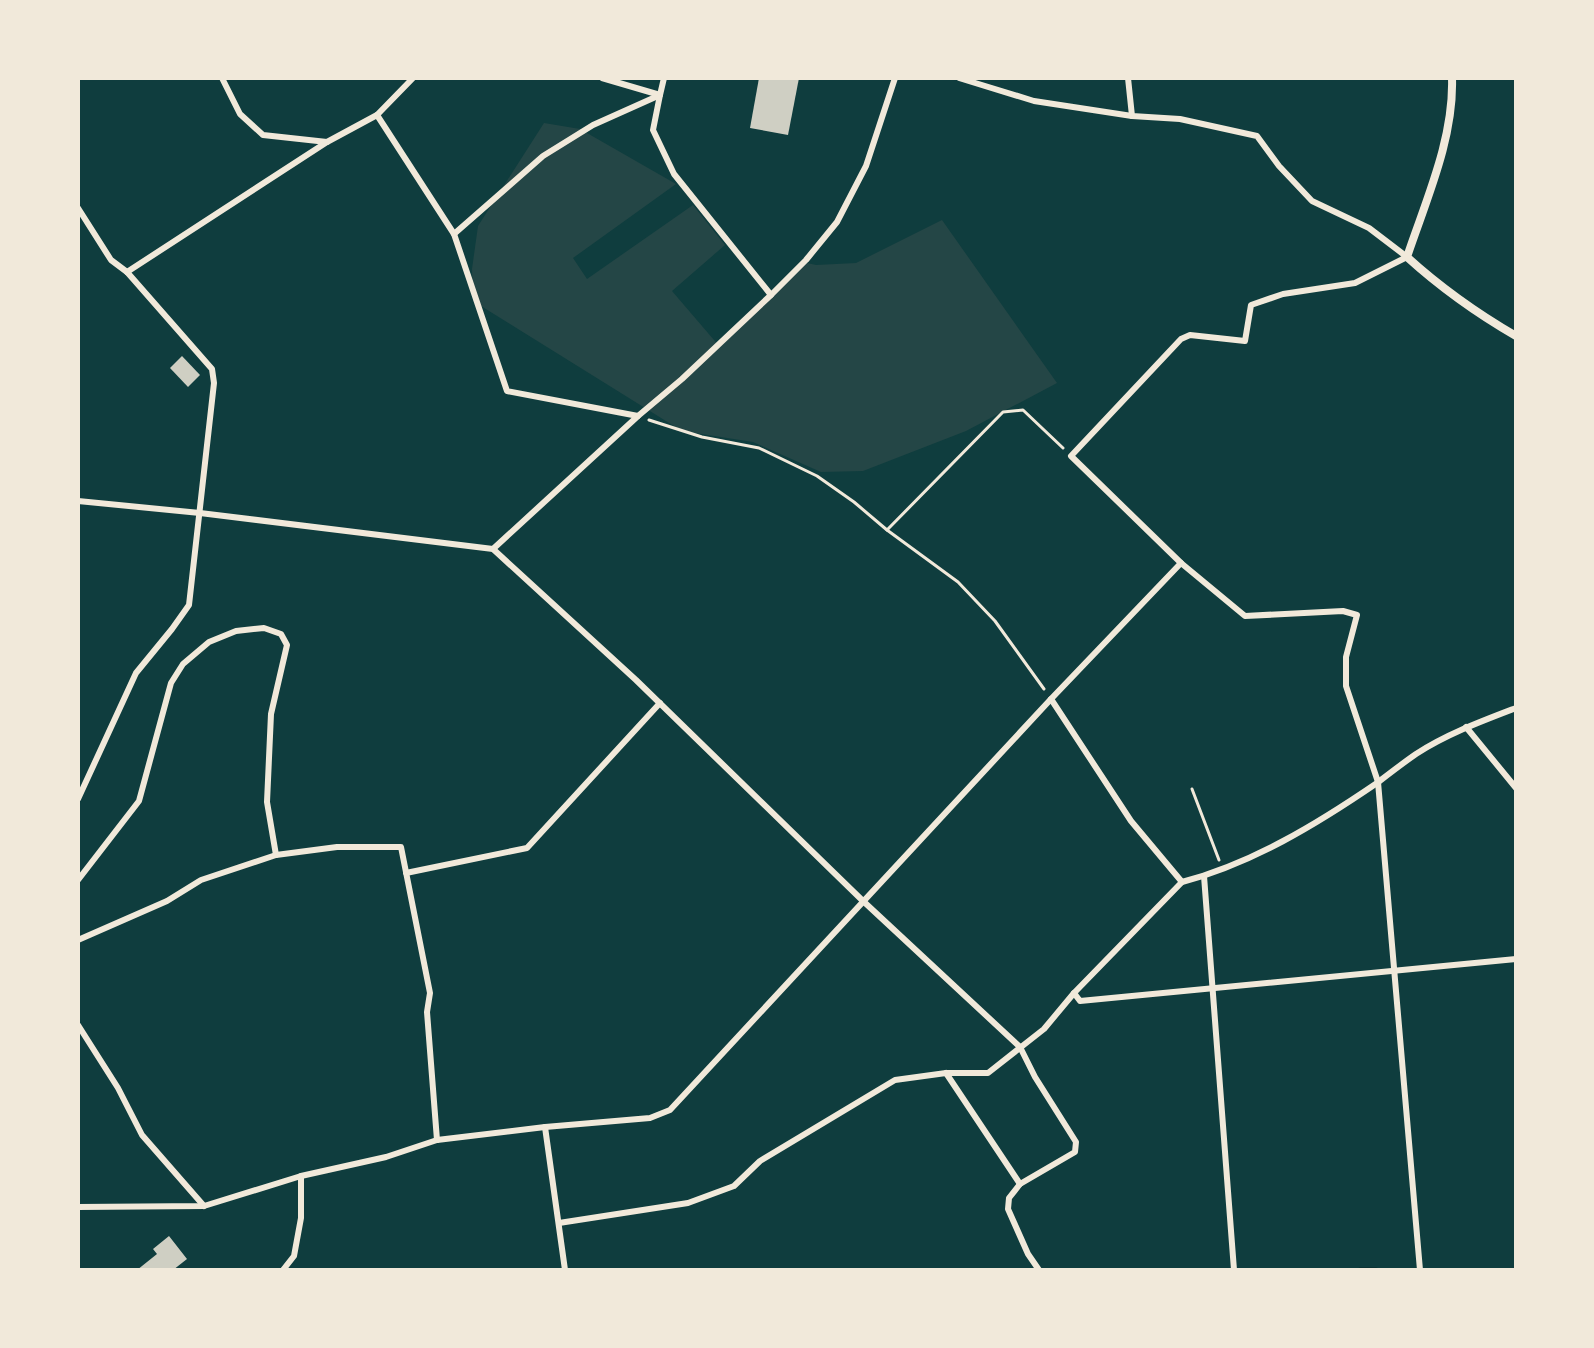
<svg xmlns="http://www.w3.org/2000/svg" width="1594" height="1348" viewBox="0 0 1594 1348" font-family="'Alegreya Sans',sans-serif">
<style>
.green{fill:#244646}
.lines{fill:none;stroke-linecap:round;stroke-linejoin:round}
.stream{stroke:#0a2a2b;stroke-width:5}
.building{fill:#cfcfc3}
.path{stroke:#f1e9da;stroke-width:3}
.minor{stroke:#f1e9da;stroke-width:6}
.tertiary{stroke:#f1e9da;stroke-width:8}
</style>
<rect width="100%" height="100%" fill="#0f3d3e"/>
<path class="green" d="M544,123L580,129L676,184L573,258L587,279L693,205L725,245L672,291L720,347L807,263L816,265L856,263L942,220L1057,383L966,431L863,471L821,472L753,442L682,431L473,301L472,269L478,226Z"/>
<g class="lines">
<path class="stream" d="M1360,1270H1376"/>
</g>
<g class="building">
<path d="M759,78H799L788,135L750,128Z"/>
<path d="M182,356L200,375L188,387L170,368Z"/>
<path d="M169,1236L187,1259L173,1270H137L157,1254L153,1249Z"/>
</g>
<g class="lines">
<g class="path">
<path d="M649,420L702,437L759,448L817,476L854,502L887,530L958,582L995,621L1044,689"/>
<path d="M887,530L1003,412L1023,410L1063,448"/>
<path d="M1192,789L1219,860"/>
</g>
<g class="minor">
<path d="M222,78L240,114L263,135L327,142"/>
<path d="M602,78L660,95L653,130L674,174L771,295"/>
<path d="M959,78L1034,101L1132,116L1180,119L1257,136L1279,166L1312,201L1369,228L1407,257L1355,283L1283,294L1251,305L1245,341L1190,335L1181,339L1071,456L1181,563L1245,616L1343,611L1357,615L1346,657V686L1378,782L1420,1270"/>
<path d="M1128,78L1132,116"/>
<path d="M377,115L454,234L507,391L638,416"/>
<path d="M78,208L111,260L127,272L212,369L214,383L189,605L172,629L136,673L78,799"/>
<path d="M454,234L543,156L593,125L660,95L664,78"/>
<path d="M127,272L327,142L377,115L413,78"/>
<path d="M78,501L200,513L493,549L636,680L863,901L1020,1047L1035,1077L1076,1142L1075,1152L1020,1184L1009,1198L1008,1209L1028,1254L1039,1270"/>
<path d="M493,549L638,416L682,379L771,295L806,260L837,222L866,166L895,78"/>
<path d="M1051,699L1131,821L1182,882"/>
<path d="M1466,727L1516,788"/>
<path d="M406,873L527,848L660,703"/>
<path d="M1204,876L1234,1270"/>
<path d="M78,880L139,801L171,683L183,664L209,642L236,631L264,628L281,634L287,645L271,714L267,802L276,855"/>
<path d="M78,940L167,901L201,880L276,855L337,847H401L430,993L427,1012L437,1140"/>
<path d="M1074,993L1080,1001L1516,959"/>
<path d="M78,1025L118,1088L142,1135L204,1206"/>
<path d="M946,1073L1020,1184"/>
<path d="M545,1127L565,1270"/>
<path d="M78,1207L204,1206L301,1176L386,1157L437,1140L545,1127L650,1118L670,1110L1051,699L1181,563"/>
<path d="M559,1223L688,1203L734,1186L760,1161L895,1080L946,1073H988L1044,1029L1074,993L1182,882C1253,863 1317,824 1377,783C1390,773 1403,763 1416,754C1447,734 1482,721 1516,708"/>
<path d="M283,1270L294,1256L301,1218V1176"/>
</g>
<path class="tertiary" d="M1452,78C1454,139 1426,200 1407,257C1440,287 1478,314 1516,336"/>
</g>
<rect width="1594" height="1348" fill="none" stroke="#f1e9da" stroke-width="160"/>
</svg>
